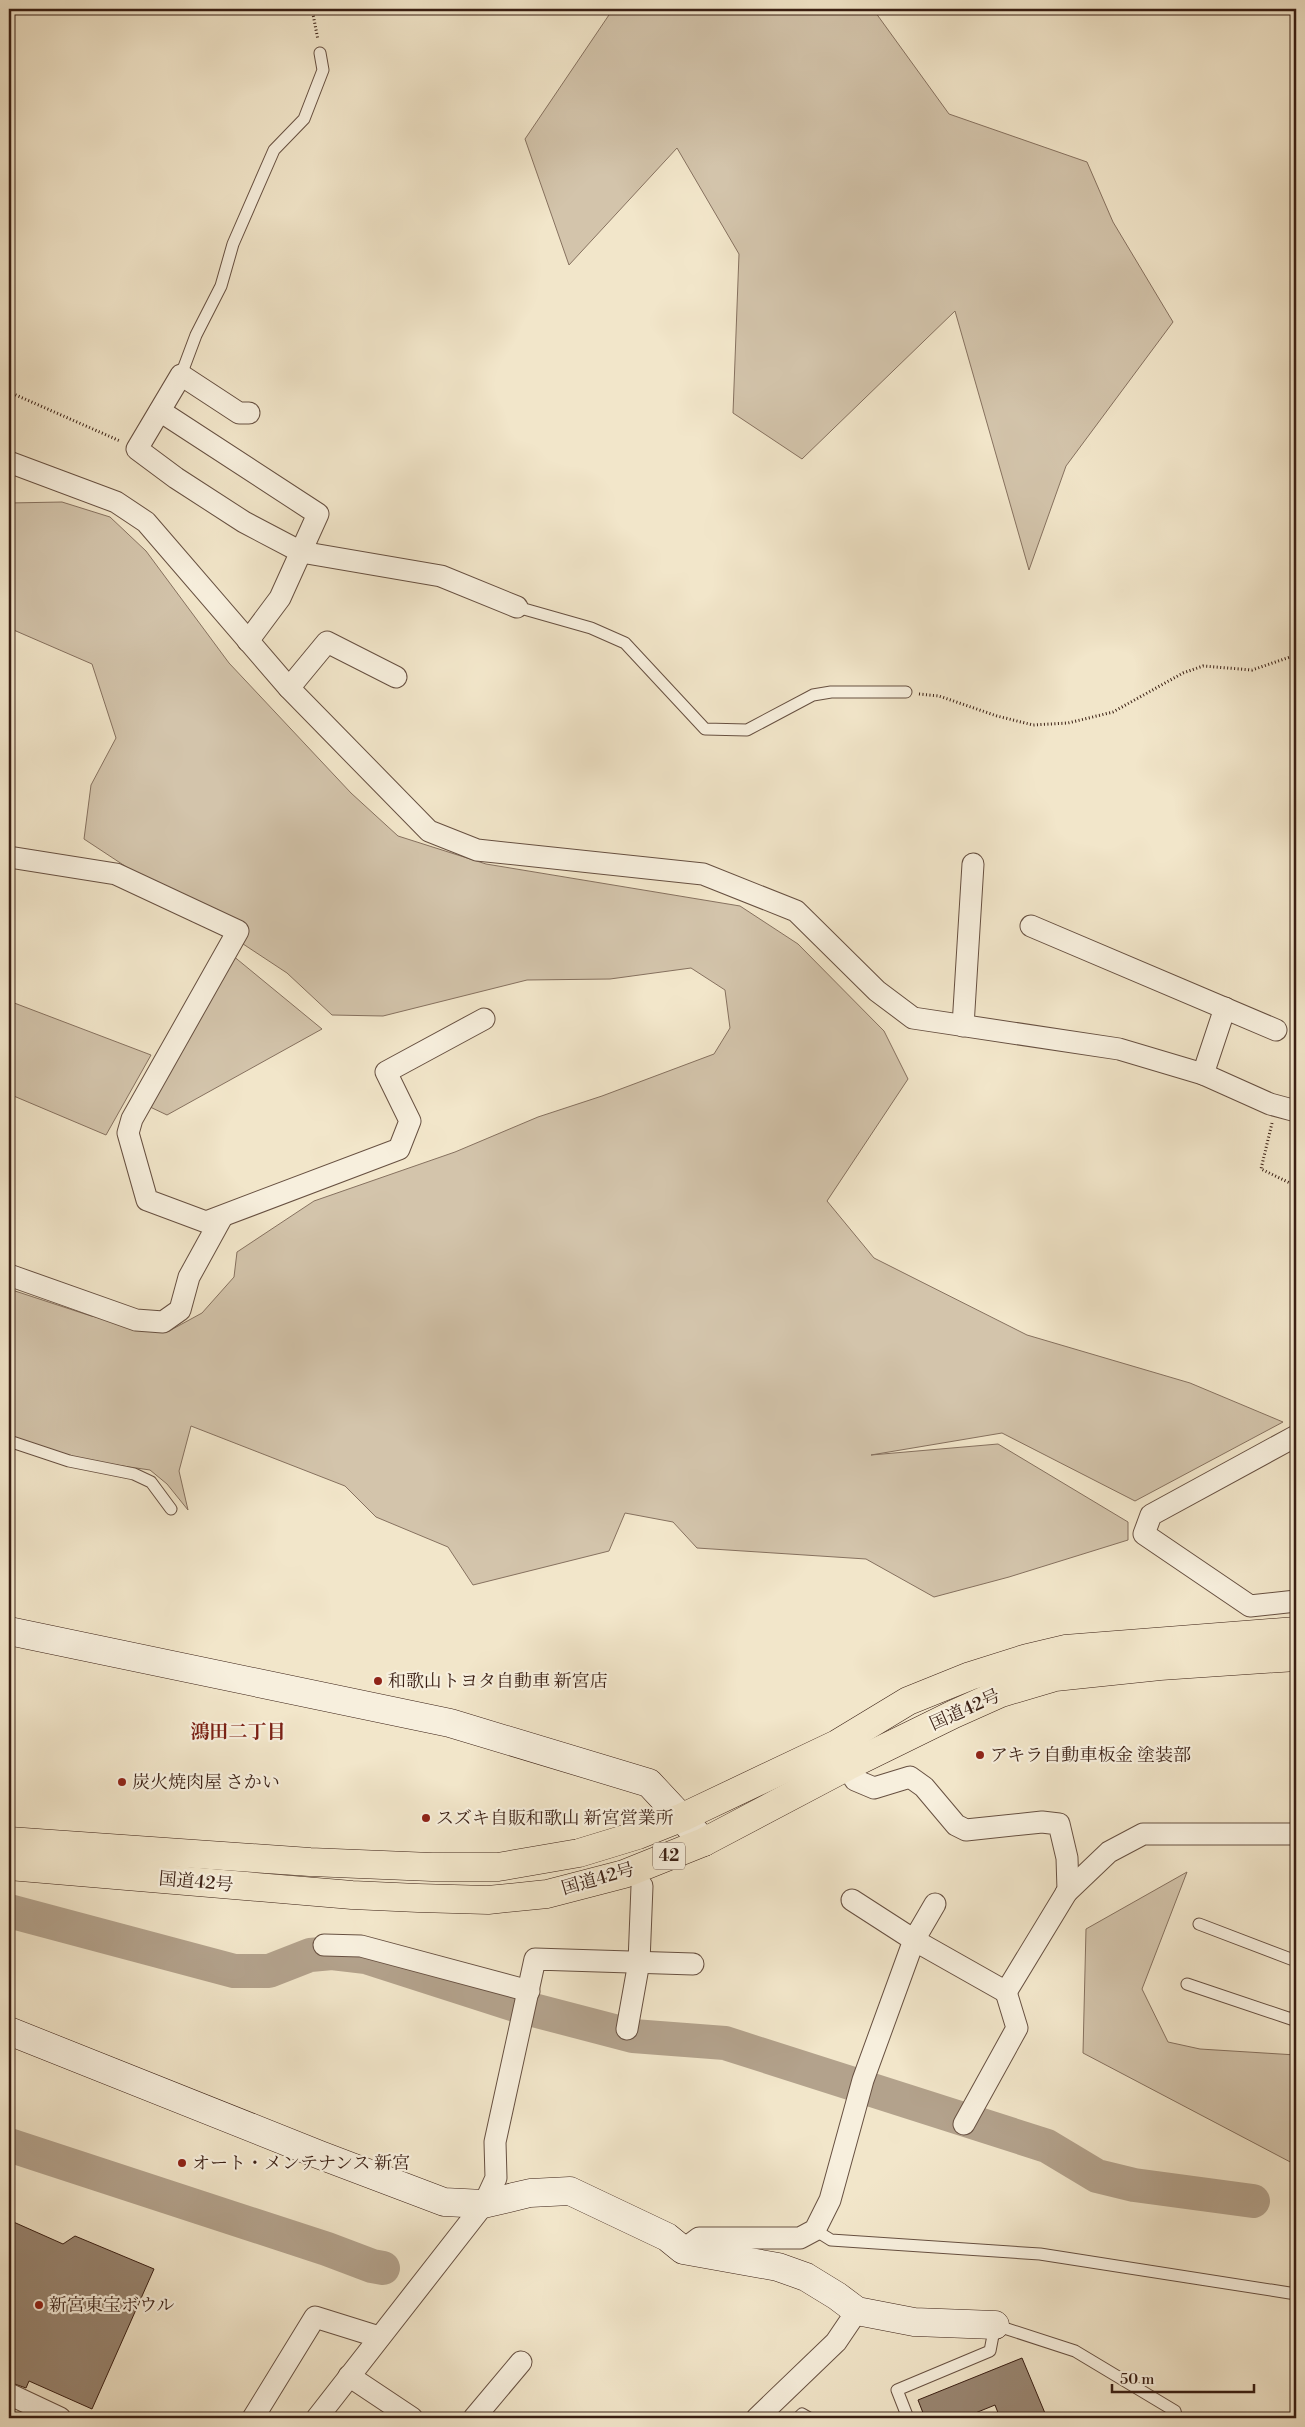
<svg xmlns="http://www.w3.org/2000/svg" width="1305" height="2427" viewBox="0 0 1305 2427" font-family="'Libre Bodoni','Noto Serif JP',serif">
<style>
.green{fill:#d3c4ab;stroke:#86715f}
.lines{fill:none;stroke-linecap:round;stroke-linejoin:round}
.river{stroke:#b3a28c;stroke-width:34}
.building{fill:#998672;stroke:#391e13}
.lane-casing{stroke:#675041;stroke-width:13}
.street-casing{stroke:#675041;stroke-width:23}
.secondary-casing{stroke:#391e13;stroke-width:29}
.highway-casing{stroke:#391e13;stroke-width:29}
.path{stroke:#391e13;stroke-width:3;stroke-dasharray:1 2.5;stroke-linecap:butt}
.lane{stroke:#f7efdd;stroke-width:11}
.street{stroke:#f7efdd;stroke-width:21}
.secondary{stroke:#f7efdd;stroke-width:28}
.highway{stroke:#f2e6ca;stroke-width:28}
.poi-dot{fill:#8f2418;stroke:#f7efdd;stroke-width:2}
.labels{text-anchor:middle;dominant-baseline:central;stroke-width:4.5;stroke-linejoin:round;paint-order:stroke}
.shield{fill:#f7efdd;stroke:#725d50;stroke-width:1}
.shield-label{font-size:16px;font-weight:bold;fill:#391e13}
.poi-label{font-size:18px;fill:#391e13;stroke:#f7efdd;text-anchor:start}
.street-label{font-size:18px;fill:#391e13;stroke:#f7efdd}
.neighbourhood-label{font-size:19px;font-weight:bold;fill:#7a1f14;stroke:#f7efdd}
</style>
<rect width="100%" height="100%" fill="#f2e6ca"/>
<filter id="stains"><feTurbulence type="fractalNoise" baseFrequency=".004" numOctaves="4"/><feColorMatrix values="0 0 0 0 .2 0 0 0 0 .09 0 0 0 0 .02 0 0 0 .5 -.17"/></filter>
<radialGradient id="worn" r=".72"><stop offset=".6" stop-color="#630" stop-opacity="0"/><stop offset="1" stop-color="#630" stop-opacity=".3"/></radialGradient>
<g class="green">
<path d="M613,9H873L949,114L1087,162L1113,222L1173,322L1066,466L1029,570L955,311L802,459L733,413L739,254L677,148L569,265L525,139Z"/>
<path d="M62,502L110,517L146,551L229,663L351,793L398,836L486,864L740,906L798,944L884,1031L908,1079L827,1201L874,1258L1027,1335L1190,1383L1283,1422L1135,1501L1002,1433L871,1455L998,1444L1128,1522V1540L1009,1577L934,1597L866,1559L697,1548L673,1522L625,1513L609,1551L473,1585L448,1547L376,1517L345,1486L191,1426L179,1471L188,1510L167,1484L150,1470L75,1459L9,1442V1289L91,1316L169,1331L202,1313L234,1277L237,1252L314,1201L455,1152L538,1117L602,1096L714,1054L730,1028L725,990L691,968L610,979L527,980L383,1016L332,1015L287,973L84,839L91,785L116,738L92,664L9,628V503Z"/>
<path d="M232,955L322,1029L167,1115L148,1106Z"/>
<path d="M9,1001L151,1055L106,1135L9,1094Z"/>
<path d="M1187,1872L1142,1989L1168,2042L1200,2049L1296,2055V2165L1083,2053L1086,1929Z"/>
</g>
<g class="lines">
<g class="river">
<path d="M9,1911L234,1971H269L310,1955L332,1953L366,1957L518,2006L633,2036L725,2043L1047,2146L1097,2176L1134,2185L1253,2201"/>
<path d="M9,2145L327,2249L372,2266L383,2268"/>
</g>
</g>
<g class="building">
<path d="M9,2220L63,2244L75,2236L154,2269L92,2409L29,2381L26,2388L9,2382Z"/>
<path d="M1022,2358L1047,2418H1000L995,2405L963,2418H925L918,2400Z"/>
</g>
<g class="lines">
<defs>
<g id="lane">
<path d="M181,375L196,335L221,286L233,244L274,150L304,119L323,70L320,53"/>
<path d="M517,607L591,628L625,643L705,729L747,730L813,695L831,692H906"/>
<path d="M9,1441L69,1461L134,1474L151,1482L171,1509"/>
<path d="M1199,1924L1296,1961"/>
<path d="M1187,1984L1294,2020L1296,2013"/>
<path d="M815,2230L831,2240L1040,2254L1296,2294"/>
<path d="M798,2418L802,2414L809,2418"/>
<path d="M908,2418L897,2390L990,2351L995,2325L1075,2351L1175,2411L1177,2418"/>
</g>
<g id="street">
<path d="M160,411L318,514L280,598L248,641"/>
<path d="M249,413H239L181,375L137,449L176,478L244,522L301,552L441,576L517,607"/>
<path d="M9,462L116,502L146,522L289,688L429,831L477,850L703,874L796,911L877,991L913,1018L1119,1049L1203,1074L1270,1104L1296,1111"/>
<path d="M289,688L327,642L396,677"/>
<path d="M9,857L116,874L238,931L132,1119L128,1133L147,1200L206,1222L399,1149L410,1121L386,1072L484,1019"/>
<path d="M1031,926L1276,1030"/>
<path d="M963,1026L973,864"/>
<path d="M1203,1074L1225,1008"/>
<path d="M9,1275L136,1320L163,1322L180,1310L189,1277L222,1217"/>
<path d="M1296,1436L1151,1515L1144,1534L1250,1606L1296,1601"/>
<path d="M1066,1893L1109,1852L1143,1834H1296"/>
<path d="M852,1900L914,1940L935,1904"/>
<path d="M324,1945L361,1946L529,1991"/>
<path d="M627,2029L639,1962L642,1886"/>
<path d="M964,2124L1017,2028L1006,1992"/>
<path d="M683,2250L699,2238H800L815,2230L830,2200L863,2080L914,1940L1006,1992L1068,1890L1067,1858L1059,1824L1042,1822L966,1830L956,1825L924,1787L910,1777L874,1788L855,1780L842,1753"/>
<path d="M349,2376L412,2418"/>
<path d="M9,2394L60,2418"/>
<path d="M253,2418L315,2317L379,2337"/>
<path d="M317,2418L484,2204L496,2178L495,2142L535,1959L693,1964"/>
<path d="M474,2418L521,2362"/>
<path d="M757,2418L836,2342L857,2311"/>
</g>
<g id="secondary">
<path d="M9,1631L450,1723L649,1783L704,1842"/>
<path d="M9,2031L320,2155L444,2202L484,2204L530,2193L570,2191L667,2237L683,2250L778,2267L806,2277L837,2296L857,2311L914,2322L995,2325"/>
</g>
<g id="highway">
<path d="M9,1841L310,1862L432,1867H498L579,1853L638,1835L683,1817L837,1744L908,1701L970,1676L1027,1658L1065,1649L1296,1631"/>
<path d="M9,1866L352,1895L418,1898L488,1900L547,1894L624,1874L704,1842L848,1766L954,1714L1001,1693L1055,1677L1160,1666L1296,1657"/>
</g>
</defs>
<use href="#lane" class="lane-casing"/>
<use href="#street" class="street-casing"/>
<use href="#secondary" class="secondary-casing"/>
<use href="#highway" class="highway-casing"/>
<g class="path">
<path d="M312,9L318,40"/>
<path d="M9,392L120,441"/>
<path d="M919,694L939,696L997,716L1033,725L1068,723L1113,712L1183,673L1203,666L1252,670L1296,655"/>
<path d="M1272,1123L1261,1169L1296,1186"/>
</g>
<use href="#lane" class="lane"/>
<use href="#street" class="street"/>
<use href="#secondary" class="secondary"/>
<use href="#highway" class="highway"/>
</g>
<g class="poi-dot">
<circle cx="378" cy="1681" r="5"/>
<circle cx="980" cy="1755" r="5"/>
<circle cx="122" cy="1782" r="5"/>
<circle cx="426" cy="1818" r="5"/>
<circle cx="182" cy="2163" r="5"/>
<circle cx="39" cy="2305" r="5"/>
</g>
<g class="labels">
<rect class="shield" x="653" y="1842.5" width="32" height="27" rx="4"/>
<g class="shield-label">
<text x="669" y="1856">42</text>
</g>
<g class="poi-label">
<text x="388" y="1681">和歌山トヨタ自動車 新宮店</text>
<text x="990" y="1755">アキラ自動車板金 塗装部</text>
<text x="132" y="1782">炭火焼肉屋 さかい</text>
<text x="436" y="1818">スズキ自販和歌山 新宮営業所</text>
<text x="192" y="2163">オート・メンテナンス 新宮</text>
<text x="49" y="2305">新宮東宝ボウル</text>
</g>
<g class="street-label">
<text transform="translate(965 1710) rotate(-24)">国道42号</text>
<text transform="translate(598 1879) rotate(-16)">国道42号</text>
<text transform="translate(196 1882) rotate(5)">国道42号</text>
</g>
<g class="neighbourhood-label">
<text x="238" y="1732">鴻田二丁目</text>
</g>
</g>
<rect width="1305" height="2427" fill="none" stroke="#f2e6ca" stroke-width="30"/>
<rect x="10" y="10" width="1285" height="2407" fill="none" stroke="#391e13" stroke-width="2.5"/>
<rect x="15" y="15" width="1275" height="2397" fill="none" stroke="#391e13"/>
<path d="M1112 2384v8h142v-8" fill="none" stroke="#391e13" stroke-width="2.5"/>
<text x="1120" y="2384" font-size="15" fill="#391e13" stroke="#f7efdd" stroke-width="4" paint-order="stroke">50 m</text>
<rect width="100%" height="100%" filter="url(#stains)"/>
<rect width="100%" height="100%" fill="url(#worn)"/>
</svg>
